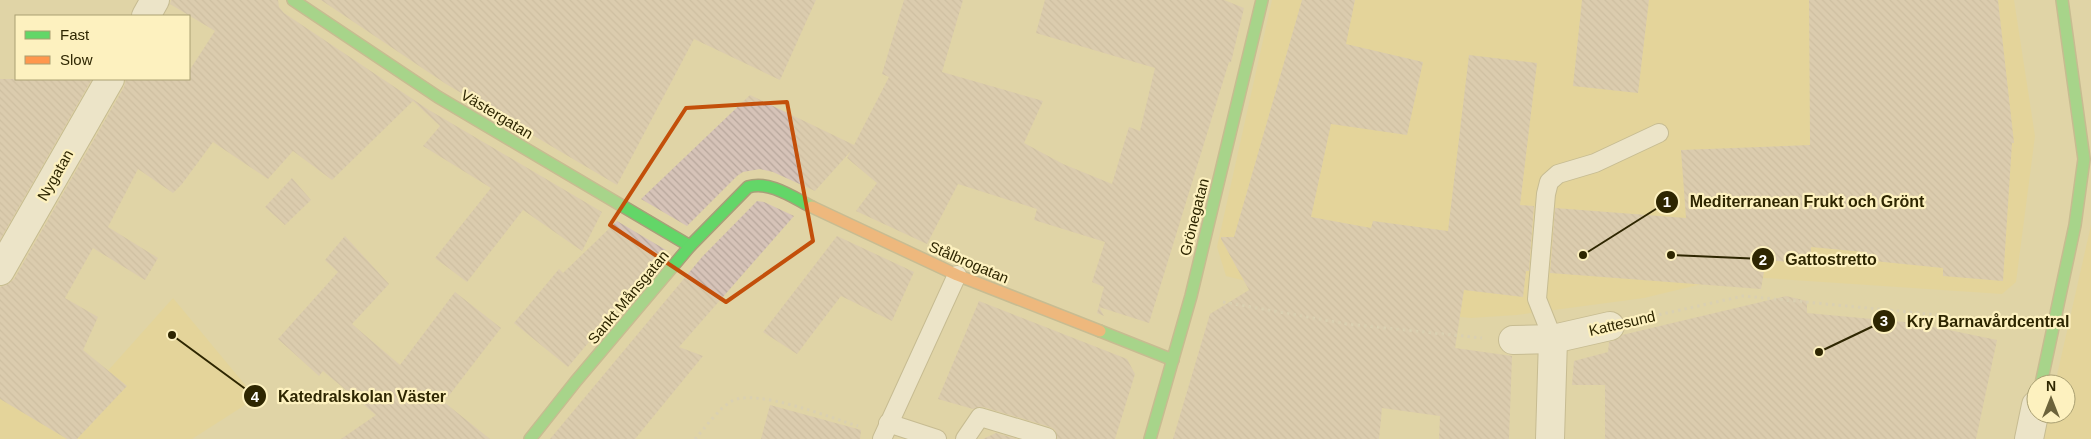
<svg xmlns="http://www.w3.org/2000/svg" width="2091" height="439" viewBox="0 0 2091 439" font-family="Helvetica,sans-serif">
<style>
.built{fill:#e8d68d}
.building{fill:url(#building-back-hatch)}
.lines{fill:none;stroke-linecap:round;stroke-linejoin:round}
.lane-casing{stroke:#a89f79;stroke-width:20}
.street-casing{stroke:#a89f79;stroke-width:30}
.fast-casing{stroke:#a89f79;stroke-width:14}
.slow-casing{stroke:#a89f79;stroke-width:14}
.path{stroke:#d2cdbf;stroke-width:3;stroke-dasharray:2.5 4;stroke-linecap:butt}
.lane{stroke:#faf9f2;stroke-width:18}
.street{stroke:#faf9f2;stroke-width:28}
.fast{stroke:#63d668;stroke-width:11}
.slow{stroke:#ff974d;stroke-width:11}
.marked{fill:none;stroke:#c34f0a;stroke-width:4;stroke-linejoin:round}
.labels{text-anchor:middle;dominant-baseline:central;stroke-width:4.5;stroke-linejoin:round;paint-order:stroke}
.street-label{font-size:15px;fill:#2e2601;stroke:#fdf1bf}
.leader{fill:none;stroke:#2e2601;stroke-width:2}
.callout-dot{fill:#2e2601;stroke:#fdf1bf;stroke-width:2}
.mark-label{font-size:15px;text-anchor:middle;font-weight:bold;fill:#fff}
.callout-label{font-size:16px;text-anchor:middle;font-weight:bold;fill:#2e2601;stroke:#fdf1bf;stroke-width:4.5;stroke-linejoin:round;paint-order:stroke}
</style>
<defs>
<pattern id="building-back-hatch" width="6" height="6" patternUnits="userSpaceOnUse" patternTransform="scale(1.25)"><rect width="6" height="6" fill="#d6c3b8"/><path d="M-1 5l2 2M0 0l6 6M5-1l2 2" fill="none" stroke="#b8a79c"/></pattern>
</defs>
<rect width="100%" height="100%" fill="#e0d4a6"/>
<g class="built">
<path d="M1272,0H2014L2035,136L2016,282L2002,294L1735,276L1644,298L1517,315L1471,318L1349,307L1226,276L1217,247Z"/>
<path d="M2091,225V439H2042L2048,414H2066V384H2055Z"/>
<path d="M173,298L256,398L192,439H0V373L71,412Z"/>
</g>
<g class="building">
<path d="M171,0H278L279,7L284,13L429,110L602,212L582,251L523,210L467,282L435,258L491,188L423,146L440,126L413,101L332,180L293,151L268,179L213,142L182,184L173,193L138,169L108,227L158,258L145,280L93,248L65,298L98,317L83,350L127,386L77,439H67L0,399V287L8,284L14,279L124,87L126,79H189V71L215,31L170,4Z"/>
<path d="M321,0H816L780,80L694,39L617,185L446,84Z"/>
<path d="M904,0H963L942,72L1043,101L1024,143L1063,164L1112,184L1129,127L1140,131L1155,68L1036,33L1045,0H1224L1244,8L1231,62H1229L1149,323L1099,307L1104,316L1097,313L1104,287L1092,282L1105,242L1034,220L1037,209L958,184L927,244L856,211L877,183L847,158L851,151L815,191L773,172L760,169L743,172L737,176L687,226L641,199L750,95L854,145L889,77L882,74Z"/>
<path d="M1302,0H1355L1346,44L1423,62L1407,135L1331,124L1311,217L1371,228L1373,221L1448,231L1469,55L1537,63L1520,205L1534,206L1529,271H1526L1523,297L1464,290L1455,348L1512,356L1509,439H1439L1440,416L1382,408L1379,439H1173L1210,314L1249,290L1221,239V237H1234Z"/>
<path d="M1582,0H1649L1638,93L1573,86Z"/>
<path d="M1809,0H1998L2014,143H2012L2003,281L1943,276V268L1864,260V252L1811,247L1810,264L1766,260L1761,289L1550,273L1555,208L1686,218L1681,150L1810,145Z"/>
<path d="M0,79H92L0,240Z"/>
<path d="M292,178L311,200L285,225L265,207Z"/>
<path d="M757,201L764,202L794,216L679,347L703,356L635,439H550L702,257Z"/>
<path d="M617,221L666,250L568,367L514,323L559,269L563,273Z"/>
<path d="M345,236L389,284L352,324L400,365L455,292L501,328L444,402L490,439H341L376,415L323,371L319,376L278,339L338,272L325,260Z"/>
<path d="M837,236L914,272L892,321L841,296L797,354L763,332Z"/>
<path d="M1786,296L1807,301V313L1915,323L1997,340L1976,439H1605V385H1572L1574,361L1608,352L1609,342L1620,338L1622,335Z"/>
<path d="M979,301L1127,359L1135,374L1115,439H1057L1055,430L1050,427L983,407L973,409L938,399Z"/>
<path d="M770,405L861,430L860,439H761Z"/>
<path d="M996,433L1017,439H983Z"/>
</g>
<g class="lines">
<defs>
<g id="lane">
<path d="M1553,339L1537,299L1546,194L1549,182L1558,174L1595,163L1659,133"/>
<path d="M888,423L937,439"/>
<path d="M882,439L957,275"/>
<path d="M965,439L980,417L1047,437"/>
</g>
<g id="street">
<path d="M146,16L155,0"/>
<path d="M0,271L110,79"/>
<path d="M1513,340L1553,339L1610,326"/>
<path d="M1550,439L1553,339"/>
<path d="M2029,439L2036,405"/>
</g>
<g id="fast">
<path d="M293,0L438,97L690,246"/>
<path d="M1100,331L1173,360"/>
<path d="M2041,384L2075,225L2084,159L2062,0"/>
<path d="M530,439L576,381L690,246L748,187C769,180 794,198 812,207"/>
<path d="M1150,439L1191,296L1262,0"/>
</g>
<path id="slow" d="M812,207L957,275L1100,331"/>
</defs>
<use href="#lane" class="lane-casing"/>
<use href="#street" class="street-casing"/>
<use href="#fast" class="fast-casing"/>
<use href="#slow" class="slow-casing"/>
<g class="path">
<path d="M1223,302L1347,324L1482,338"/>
<path d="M1640,319L1743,296L1929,314L2020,327"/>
<path d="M695,439C706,427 718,409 732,401C756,388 831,418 858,426"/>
</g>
<use href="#lane" class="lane"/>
<use href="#street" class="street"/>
<use href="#fast" class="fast"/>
<use href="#slow" class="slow"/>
</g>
<path d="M0 0H2091V439H0ZM787,102L813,241L726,302L610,225L686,108Z" fill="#e0d4a6" fill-opacity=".55" fill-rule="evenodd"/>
<path class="marked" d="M787,102L813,241L726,302L610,225L686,108Z"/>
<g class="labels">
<g class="street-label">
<text transform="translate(497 114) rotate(31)">Västergatan</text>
<text transform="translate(55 175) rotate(-60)">Nygatan</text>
<text transform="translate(1194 217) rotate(-76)">Grönegatan</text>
<text transform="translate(969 262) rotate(23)">Stålbrogatan</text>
<text transform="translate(628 297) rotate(-50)">Sankt Månsgatan</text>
<text transform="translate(1622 323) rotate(-13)">Kattesund</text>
</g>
</g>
<path class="leader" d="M1583 255L1667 202M1671 255L1763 259M1819 352L1884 321M172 335L255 396"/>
<g class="callout-dot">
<circle cx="1583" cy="255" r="5"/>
<circle cx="1671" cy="255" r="5"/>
<circle cx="1819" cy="352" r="5"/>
<circle cx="172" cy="335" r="5"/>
<circle cx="1667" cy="202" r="12"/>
<circle cx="1763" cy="259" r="12"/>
<circle cx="1884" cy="321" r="12"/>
<circle cx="255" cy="396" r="12"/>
</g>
<g class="mark-label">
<text x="1667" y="207">1</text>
<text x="1763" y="265">2</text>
<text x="1884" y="326">3</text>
<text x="255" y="402">4</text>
</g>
<g class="callout-label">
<text x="1807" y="207">Mediterranean Frukt och Grönt</text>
<text x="1831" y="265">Gattostretto</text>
<text x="1988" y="327">Kry Barnavårdcentral</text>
<text x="362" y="402">Katedralskolan Väster</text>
</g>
<rect x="15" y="15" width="175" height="65" fill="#fdf1bf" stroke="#aaa073"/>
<rect x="25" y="31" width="25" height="8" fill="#63d668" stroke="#aaa073"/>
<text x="60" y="40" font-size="15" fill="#2e2601">Fast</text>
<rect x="25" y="56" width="25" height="8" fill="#ff974d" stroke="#aaa073"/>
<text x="60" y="65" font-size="15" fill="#2e2601">Slow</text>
<g transform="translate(2051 399)"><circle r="24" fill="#fdf1bf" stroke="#aaa073"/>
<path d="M0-4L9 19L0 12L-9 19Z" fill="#6c633b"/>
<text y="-8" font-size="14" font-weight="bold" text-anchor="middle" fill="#2e2601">N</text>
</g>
</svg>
